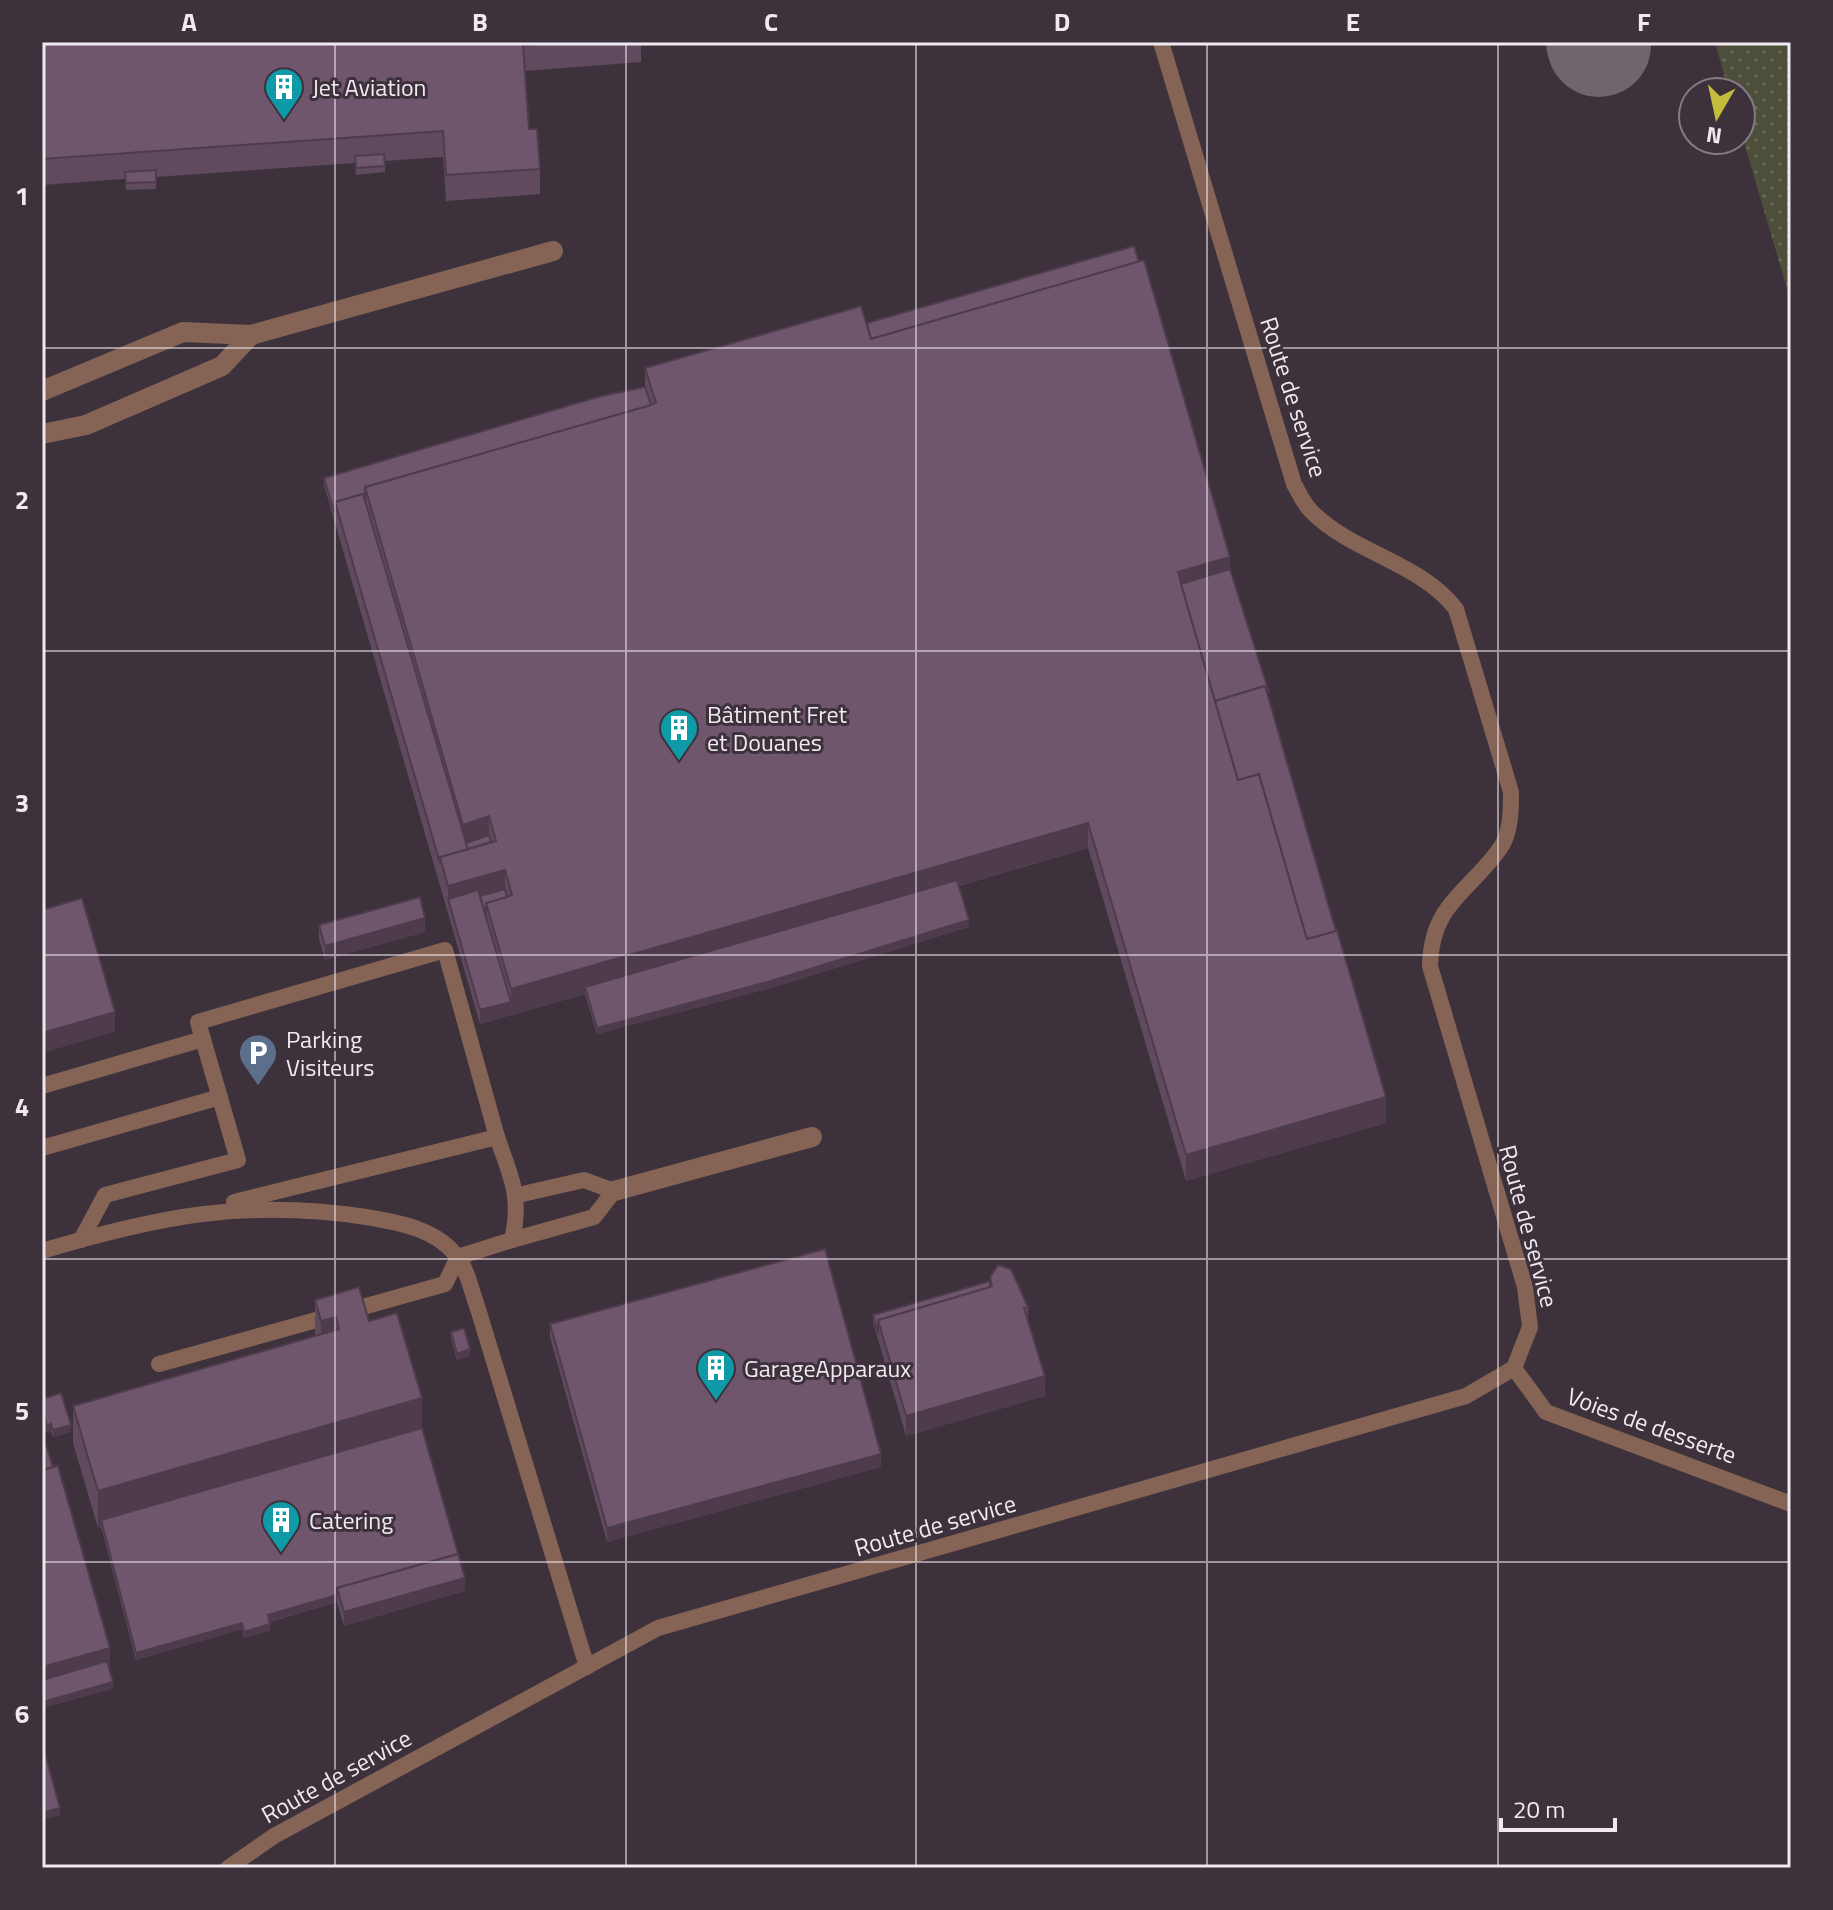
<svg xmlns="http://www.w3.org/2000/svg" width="1833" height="1910" viewBox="0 0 1833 1910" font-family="'Titillium Web',sans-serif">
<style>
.grass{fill:url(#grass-dots)}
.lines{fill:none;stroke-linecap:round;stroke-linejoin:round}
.taxiway{stroke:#70646e;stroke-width:104}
.lane{stroke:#856455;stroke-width:16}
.street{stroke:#856455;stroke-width:20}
.wall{fill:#5f4a5e}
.shaded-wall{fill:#4e3c4c}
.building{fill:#6f566d;stroke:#4e3c4c;stroke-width:2}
.grid{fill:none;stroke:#f1e9f0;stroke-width:2;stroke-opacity:0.55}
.labels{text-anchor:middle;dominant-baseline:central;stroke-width:6;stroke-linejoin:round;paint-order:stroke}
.poi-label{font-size:24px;fill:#f1e9f0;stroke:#3d313c;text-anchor:start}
.street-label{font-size:24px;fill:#f1e9f0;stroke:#3d313c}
.neatline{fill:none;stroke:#f1e9f0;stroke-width:3}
.grid-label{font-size:26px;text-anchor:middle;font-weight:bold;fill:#f1e9f0}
</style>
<defs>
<pattern id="grass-dots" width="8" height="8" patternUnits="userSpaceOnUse" patternTransform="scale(2)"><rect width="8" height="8" fill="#4e4f3a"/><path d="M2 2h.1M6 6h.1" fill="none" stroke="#686857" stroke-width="1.8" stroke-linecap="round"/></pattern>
</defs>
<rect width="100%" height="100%" fill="#3d313c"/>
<path class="grass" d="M1715,42H1791V302L1741,132V92H1729Z"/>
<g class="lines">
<path class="taxiway" d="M1598,42L1599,45"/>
<g class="lane">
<path d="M42,1086L203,1039"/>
<path d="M42,1148L220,1097"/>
<path d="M81,1240L105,1195L238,1160L198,1022L445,950L497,1137"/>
<path d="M512,1240L594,1217L614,1191L584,1180L518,1195"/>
<path d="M42,1251C159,1216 244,1199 366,1217C397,1222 438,1229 458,1258C468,1271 472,1293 478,1309L587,1667"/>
<path d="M159,1364L445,1284L458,1257L512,1240C522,1197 511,1177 497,1137L234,1202"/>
<path d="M1514,1368L1546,1412L1791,1504"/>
<path d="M228,1868L274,1836L658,1628L1466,1396L1514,1368L1530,1327L1525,1287L1430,966C1431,903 1470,892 1501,847C1511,832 1511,809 1511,792L1456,609C1420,562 1352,553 1311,511C1304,504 1299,493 1294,484L1161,42"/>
</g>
<g class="street">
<path d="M251,335L553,251"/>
<path d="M42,391L183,332L251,335L222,366L86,425L42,434"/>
<path d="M614,1191L812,1137"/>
</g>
</g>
<g class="wall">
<path d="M42,42H641V62L525,71L529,129L540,169V194L446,201L443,157L385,161V172L356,175L355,163L156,177V189L126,190L125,179L42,185Z"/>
<path d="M867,323L1230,569L1269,699L1386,1123L1186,1181L1088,848L959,886L969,927L771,988L597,1034L585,994L480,1024L324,485V478L645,387V368Z"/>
<path d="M319,925L425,932L325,960L319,939Z"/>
<path d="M990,1277L1028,1307V1321L1045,1396L906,1436L873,1322V1315L990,1281Z"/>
<path d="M315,1300L369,1321L422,1428L465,1591L344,1626L337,1602L270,1622V1631L244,1638L242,1629L136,1660L101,1527L98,1528L73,1443V1406L315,1336Z"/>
<path d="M550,1324L881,1467L607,1542L550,1337Z"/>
<path d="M451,1332L470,1356L457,1360L451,1339Z"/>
<path d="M42,1399L71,1432L53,1437L51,1431L47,1433L42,1415Z"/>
</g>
<g class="shaded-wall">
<path d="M1230,557V583L1181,597L1178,572Z"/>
<path d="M489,816V842L463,850V825Z"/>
<path d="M1088,823V848L586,993L585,987V994L480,1024V1010L511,1002V989Z"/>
<path d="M505,870V896L448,899V886Z"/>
<path d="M425,918V932L325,960V946Z"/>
<path d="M969,920V927L771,988L597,1034V1028Z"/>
<path d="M115,1012V1032L42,1053V1033Z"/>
<path d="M1386,1097V1123L1186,1181V1155Z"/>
<path d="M336,1317V1353L321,1357V1321Z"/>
<path d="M470,1349V1356L457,1360V1354Z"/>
<path d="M1045,1376V1396L906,1436V1416Z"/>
<path d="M422,1398V1434L101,1520V1527L98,1528V1491Z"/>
<path d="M51,1424V1431L47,1433V1426Z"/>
<path d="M71,1425V1432L53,1437V1430Z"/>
<path d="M881,1454V1467L607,1542V1528Z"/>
<path d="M465,1578V1591L344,1626V1612Z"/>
<path d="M337,1595V1602L268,1622V1615Z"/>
<path d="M242,1623V1629L136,1660V1653Z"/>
<path d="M270,1624V1631L244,1638V1632Z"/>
<path d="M110,1648V1667L42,1687V1667Z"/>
<path d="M113,1682V1689L43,1708V1702Z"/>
<path d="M60,1808V1815L42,1820V1813Z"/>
</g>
<g class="building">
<path d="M42,42H567L523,45L529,129H537L540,169L446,175L443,131L42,159Z"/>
<path d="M384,154L385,166L356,168L355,156Z"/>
<path d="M156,170V182L126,183L125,172Z"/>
<path d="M1134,246L1139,262L871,339L867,323Z"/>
<path d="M1144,260L1230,557L1178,572L1189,611L1238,780L1259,774L1307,939L1337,930L1386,1097L1186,1155L1088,823L511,989L486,903L512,895L505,870L448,886L440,857L496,841L489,816L463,825L365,487L656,403L645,368L861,306L871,339Z"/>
<path d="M645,387L651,405L365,487V500L363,494L335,502V515L324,478L601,396Z"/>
<path d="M363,494L468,849L440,857V863L335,502Z"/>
<path d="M1230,569L1269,692H1267L1265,686L1215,701L1181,584Z"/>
<path d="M1265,686L1336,931L1307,939L1259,774L1238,780L1215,701Z"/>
<path d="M489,835L491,842L468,849L466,843Z"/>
<path d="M957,880L969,920L771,981L597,1028L585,987Z"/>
<path d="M505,889L507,897L486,903V915L480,896Z"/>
<path d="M478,890L511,1002L480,1010L448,899Z"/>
<path d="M420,897L425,918L325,946L319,925Z"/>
<path d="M82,898L115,1012L42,1033V910Z"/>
<path d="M825,1249L881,1454L607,1528L550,1324Z"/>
<path d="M998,1265L1011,1269L1028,1307L1024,1308L1045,1376L906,1416L878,1320L992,1286L990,1277Z"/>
<path d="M990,1281V1287L878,1320V1333L873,1315Z"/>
<path d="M359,1287L369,1321L397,1313L422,1398L98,1491L73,1406L339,1329L336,1317L321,1321L315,1300Z"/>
<path d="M464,1328L470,1349L457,1354L451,1332Z"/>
<path d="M61,1393L71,1425L53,1430L51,1424L47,1426L42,1408V1399Z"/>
<path d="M422,1428L460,1560L458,1554L337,1588V1595L268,1615L270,1624L244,1632L242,1623L136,1653L101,1520Z"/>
<path d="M46,1445L53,1467L42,1470V1446Z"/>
<path d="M58,1466L110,1648L42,1667V1470Z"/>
<path d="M458,1554L465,1578L344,1612L337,1588Z"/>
<path d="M107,1661L113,1682L43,1702L42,1680Z"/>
<path d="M42,1742L60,1808L42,1813Z"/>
</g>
<path class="grid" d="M335,42V1868M626,42V1868M916,42V1868M1207,42V1868M1498,42V1868M42,348H1791M42,651H1791M42,955H1791M42,1259H1791M42,1562H1791"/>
<defs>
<symbol id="building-pin" viewBox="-11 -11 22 30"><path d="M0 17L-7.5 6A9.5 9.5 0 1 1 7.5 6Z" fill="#0f9aa8" stroke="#3d313c"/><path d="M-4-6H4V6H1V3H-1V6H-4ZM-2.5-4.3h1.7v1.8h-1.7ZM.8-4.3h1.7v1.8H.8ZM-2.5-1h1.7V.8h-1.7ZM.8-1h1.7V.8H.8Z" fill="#fff"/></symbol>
<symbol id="parking-pin" viewBox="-11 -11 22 30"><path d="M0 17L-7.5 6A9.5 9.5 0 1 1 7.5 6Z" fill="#5c6f8a" stroke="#3d313c"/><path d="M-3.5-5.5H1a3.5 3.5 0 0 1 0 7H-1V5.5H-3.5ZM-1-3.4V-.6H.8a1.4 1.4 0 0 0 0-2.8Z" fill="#fff"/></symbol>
</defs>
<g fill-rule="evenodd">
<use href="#building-pin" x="262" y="65" width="44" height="60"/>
<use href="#building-pin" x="657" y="706" width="44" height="60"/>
<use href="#parking-pin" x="236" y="1031" width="44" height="60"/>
<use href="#building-pin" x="694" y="1346" width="44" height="60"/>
<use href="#building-pin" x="259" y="1498" width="44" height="60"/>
</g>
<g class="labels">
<g class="poi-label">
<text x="312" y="87">Jet Aviation</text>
<text x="707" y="714">Bâtiment Fret<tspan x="707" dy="28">et Douanes</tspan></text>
<text x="286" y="1039">Parking<tspan x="286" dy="28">Visiteurs</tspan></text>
<text x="744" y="1368">GarageApparaux</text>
<text x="309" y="1520">Catering</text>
</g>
<g class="street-label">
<text transform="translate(1294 397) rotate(72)">Route de service</text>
<text transform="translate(1529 1226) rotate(75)">Route de service</text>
<text transform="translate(1652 1425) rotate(20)">Voies de desserte</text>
<text transform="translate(935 1525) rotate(-16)">Route de service</text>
<text transform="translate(336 1776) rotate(-29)">Route de service</text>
</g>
</g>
<rect width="1833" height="1910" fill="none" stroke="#3d313c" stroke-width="88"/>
<g transform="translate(1717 116) rotate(189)"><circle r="38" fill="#3d313c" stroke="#857b84" stroke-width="2"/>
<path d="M0-6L14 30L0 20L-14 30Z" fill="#c3bd3e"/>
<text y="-12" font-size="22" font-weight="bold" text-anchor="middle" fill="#f1e9f0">N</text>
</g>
<path d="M1501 1818v12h114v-12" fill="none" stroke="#f1e9f0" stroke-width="4"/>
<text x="1513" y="1818" font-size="24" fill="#f1e9f0" stroke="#3d313c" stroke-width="6" paint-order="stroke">20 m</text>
<rect x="44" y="44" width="1745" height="1822" class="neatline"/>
<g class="grid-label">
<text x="189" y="31">A</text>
<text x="480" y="31">B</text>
<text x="771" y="31">C</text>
<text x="1062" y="31">D</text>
<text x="1353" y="31">E</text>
<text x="1644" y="31">F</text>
<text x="22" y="205">1</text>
<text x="22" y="509">2</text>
<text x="22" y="812">3</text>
<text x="22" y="1116">4</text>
<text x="22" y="1420">5</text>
<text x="22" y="1723">6</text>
</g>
</svg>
